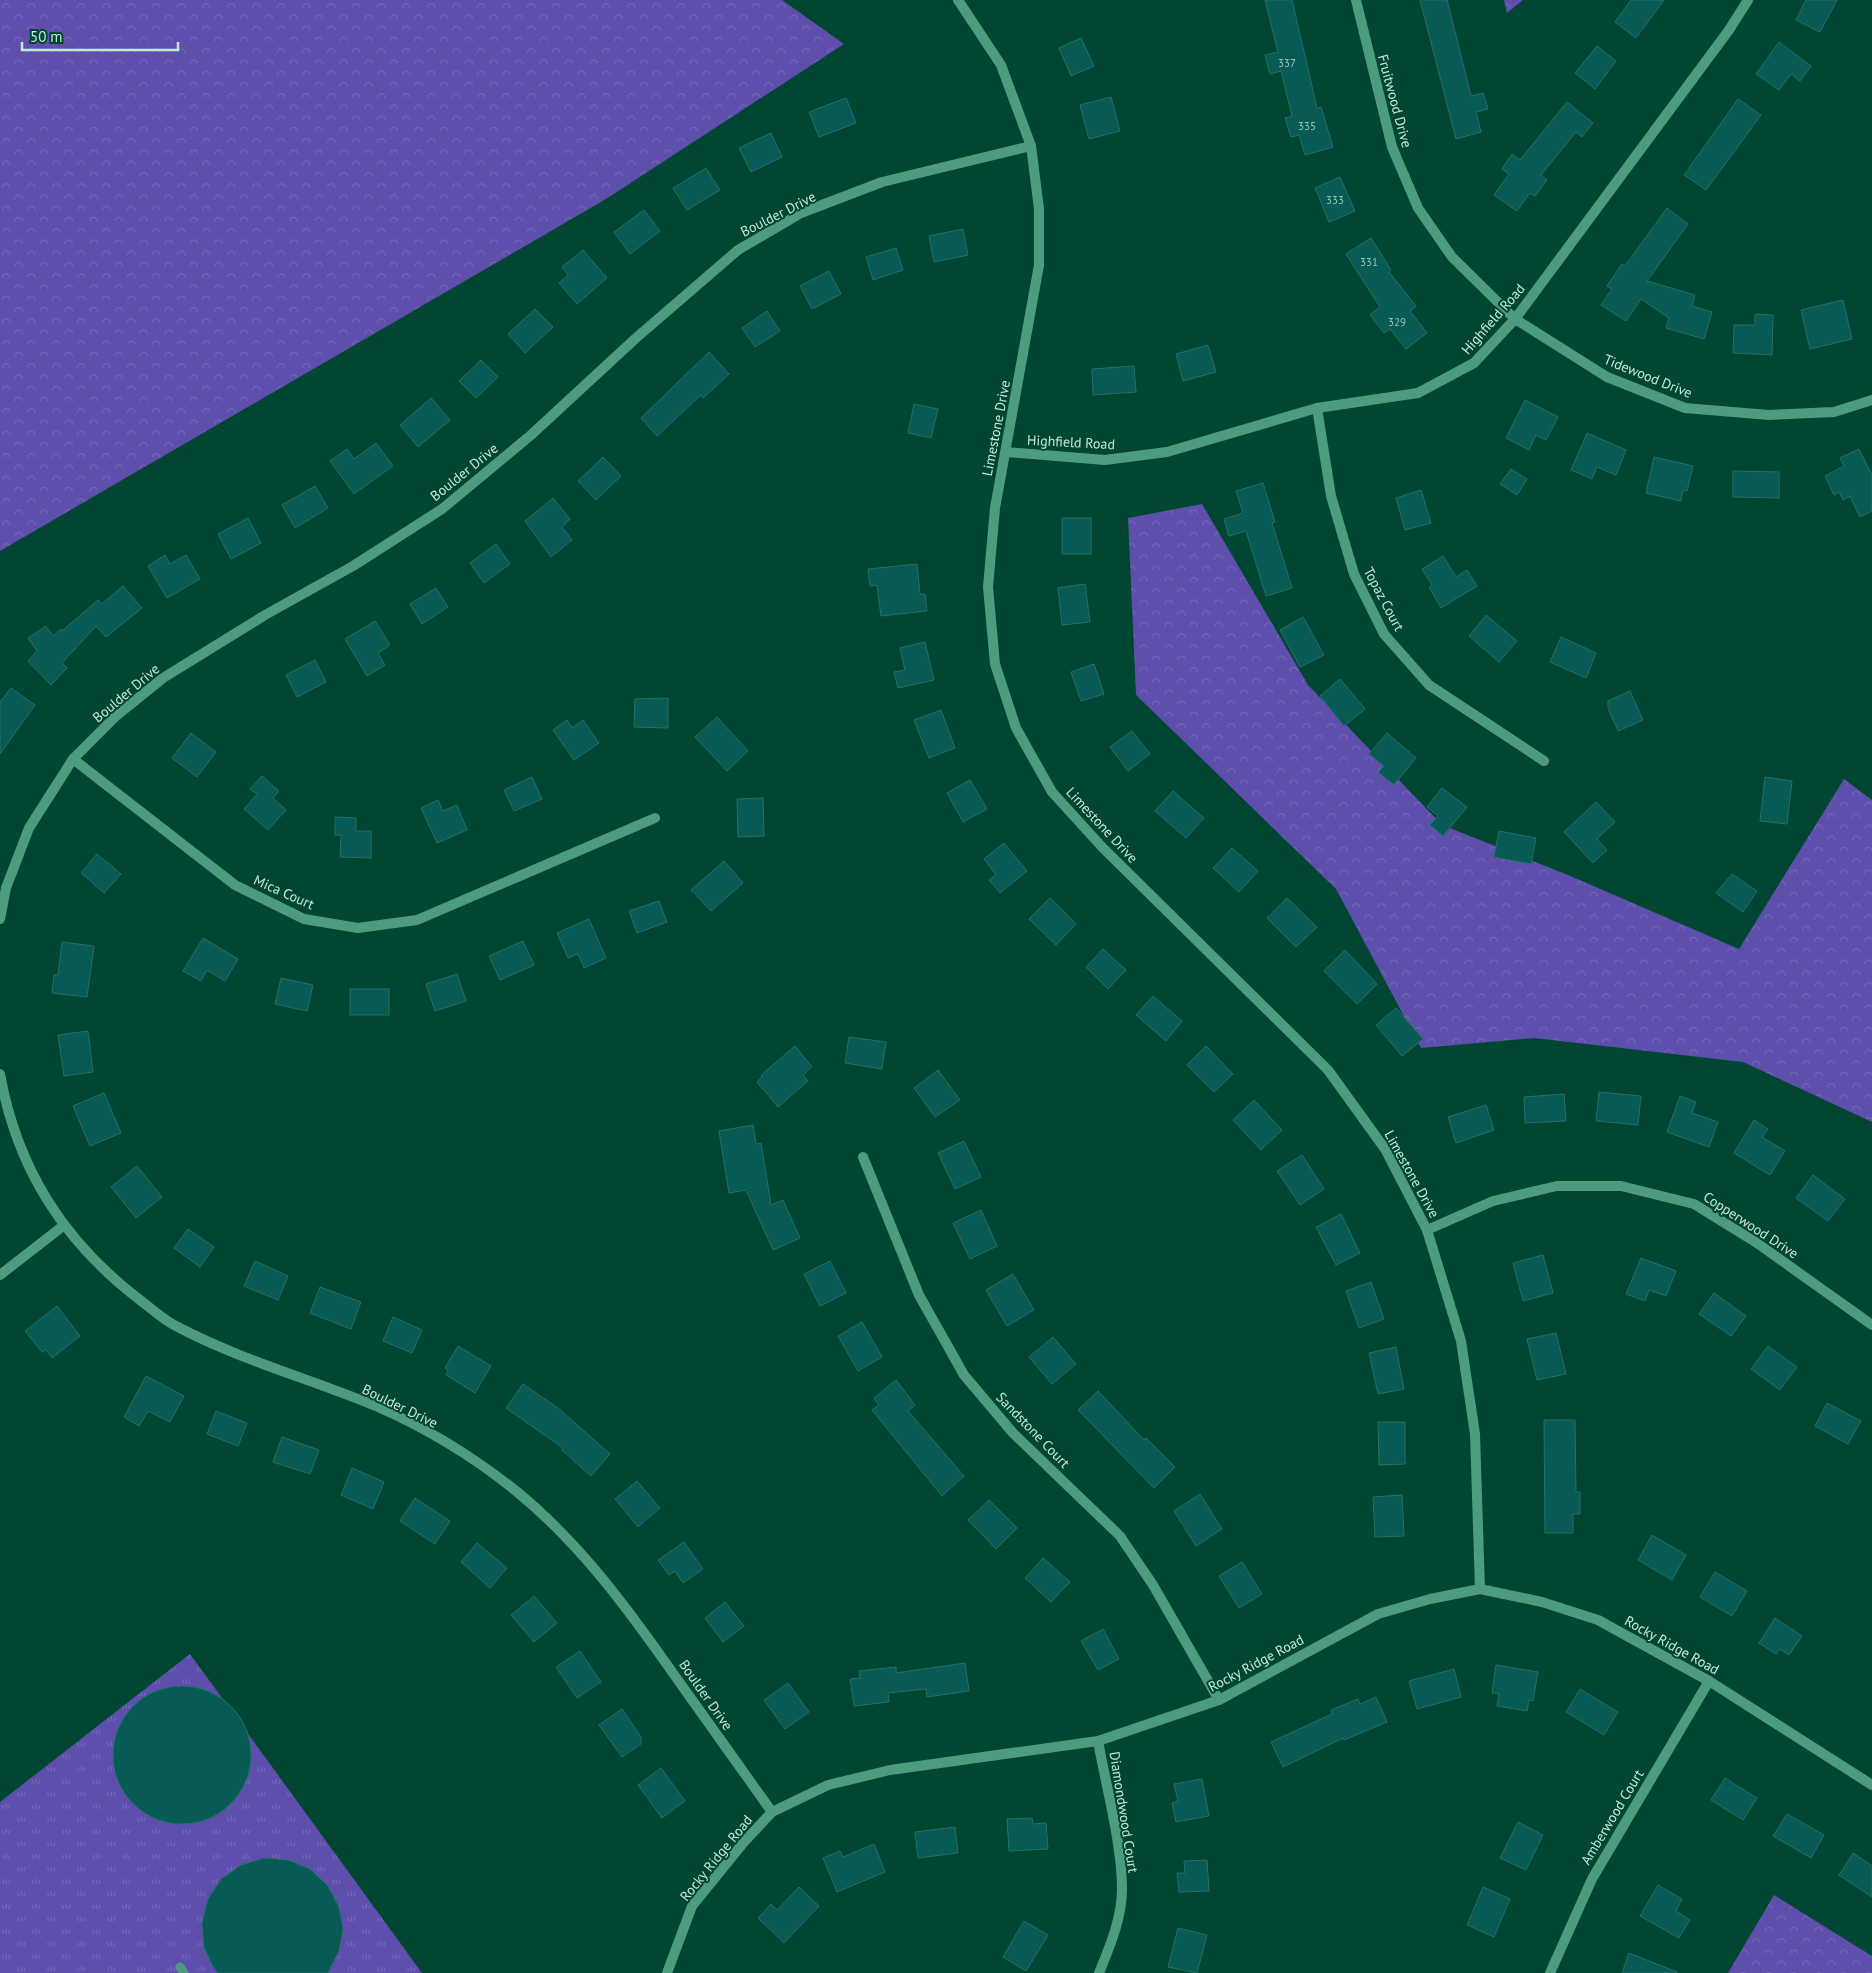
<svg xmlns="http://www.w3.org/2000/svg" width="1872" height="1973" viewBox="0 0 1872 1973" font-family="'PT Sans',sans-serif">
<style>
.grass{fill:url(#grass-tufts)}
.forest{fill:url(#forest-crowns)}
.building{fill:#085b55;stroke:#276f68}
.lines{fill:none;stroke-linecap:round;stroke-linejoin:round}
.service{stroke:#4e9c7f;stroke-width:9}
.minor{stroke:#4e9c7f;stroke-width:10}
.labels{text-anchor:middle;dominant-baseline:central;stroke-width:4;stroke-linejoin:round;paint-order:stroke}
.number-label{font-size:11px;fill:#95c6b7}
.street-label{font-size:14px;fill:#c4e9d8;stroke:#004632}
</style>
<defs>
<pattern id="grass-tufts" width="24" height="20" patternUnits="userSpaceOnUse" patternTransform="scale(1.25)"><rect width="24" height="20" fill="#5d4fab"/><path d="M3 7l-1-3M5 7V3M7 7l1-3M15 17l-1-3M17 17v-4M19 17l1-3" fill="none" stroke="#7368b6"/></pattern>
<pattern id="forest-crowns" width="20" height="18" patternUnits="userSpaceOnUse" patternTransform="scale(1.25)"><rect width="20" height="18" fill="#5d4fab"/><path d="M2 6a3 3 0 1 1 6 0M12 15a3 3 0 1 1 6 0" fill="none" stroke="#7368b6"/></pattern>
</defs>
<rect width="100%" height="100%" fill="#004632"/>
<path class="grass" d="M190,1654L422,1973H0V1802Z"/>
<g class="forest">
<path d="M0,0H782L844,44L606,199L0,551Z"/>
<path d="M1504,0H1523L1507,13Z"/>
<path d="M1202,504L1308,685L1442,825L1568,875L1739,949L1844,779L1872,800V1122L1743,1062L1534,1038L1421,1048L1336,889L1136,695L1128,518Z"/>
<path d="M1774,1895L1872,1956V1973H1728Z"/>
</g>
<g class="building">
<path d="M1265,0H1292L1317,108L1321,107L1333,147L1305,155L1299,135L1291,137L1285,118L1292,116L1281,71L1270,74L1265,55L1278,52Z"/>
<path d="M1420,0H1447L1471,96L1483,93L1488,109L1476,112L1481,132L1456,139Z"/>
<path d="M1631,0H1664L1636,38L1615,22Z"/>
<path d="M1806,0H1837L1820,32L1796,20Z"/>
<path d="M1081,38L1094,66L1071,76L1059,48Z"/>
<path d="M1779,42L1811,66L1800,81L1791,74L1779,90L1756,74Z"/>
<path d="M1597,46L1616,61L1595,89L1575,73Z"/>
<path d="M1111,97L1120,131L1089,139L1080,105Z"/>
<path d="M846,98L856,123L819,137L809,112Z"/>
<path d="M1738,99L1761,115L1706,190L1684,175Z"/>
<path d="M1567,102L1593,123L1582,137L1576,132L1541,175L1547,180L1535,196L1530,193L1517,211L1494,195L1509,174L1502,169L1512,154L1520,160Z"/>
<path d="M771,133L782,157L751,172L739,148Z"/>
<path d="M706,168L720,190L687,210L673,188Z"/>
<path d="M1340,177L1355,211L1329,222L1315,188Z"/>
<path d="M1667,208L1688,224L1647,281L1695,295L1692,306L1712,312L1704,339L1666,328L1669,318L1641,299L1626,321L1601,305L1612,289L1607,286L1622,264L1625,266Z"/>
<path d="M644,210L660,231L630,254L614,232Z"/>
<path d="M963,229L968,255L934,262L929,236Z"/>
<path d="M1371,238L1391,270L1389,272L1416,306L1410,311L1427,333L1406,349L1390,329L1384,333L1370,315L1380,307L1346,254Z"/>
<path d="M896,248L903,270L873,280L866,257Z"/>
<path d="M583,250L607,278L577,304L559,283L568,275L562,267Z"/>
<path d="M829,271L841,294L812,309L800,286Z"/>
<path d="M1843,300L1852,339L1810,349L1801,310Z"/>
<path d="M535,309L553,327L525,353L508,334Z"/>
<path d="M767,311L780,331L755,347L742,328Z"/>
<path d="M1755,314L1773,315L1772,355L1733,353L1734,325H1755Z"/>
<path d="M1208,345L1216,372L1183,381L1176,354Z"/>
<path d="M709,352L729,374L703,398L701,395L657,436L641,418Z"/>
<path d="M481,360L498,377L476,398L459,381Z"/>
<path d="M1134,366L1136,392L1093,395L1092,369Z"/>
<path d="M431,398L450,420L418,447L400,425Z"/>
<path d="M1525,400L1558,417L1546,440L1536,435L1529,450L1506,438Z"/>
<path d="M914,404L938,409L931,438L908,433Z"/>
<path d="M1587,433L1626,450L1616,475L1597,467L1592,479L1571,470Z"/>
<path d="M376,443L393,466L354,494L330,461L347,449L354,459Z"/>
<path d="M1859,449L1872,475V511L1860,517L1850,496L1843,500L1839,492L1834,495L1825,476L1844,466L1840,458Z"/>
<path d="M603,457L621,476L596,500L578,481Z"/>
<path d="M1654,457L1693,466L1687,491L1683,490L1681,501L1646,493Z"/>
<path d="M1511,469L1527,479L1517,495L1500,484Z"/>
<path d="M1733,471L1779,472V498L1733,497Z"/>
<path d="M1263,483L1275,522L1272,523L1292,588L1266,596L1246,531L1229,536L1224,519L1243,513L1236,491Z"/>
<path d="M315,486L328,508L295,528L282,505Z"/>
<path d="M1421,490L1431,523L1405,530L1396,498Z"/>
<path d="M553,498L570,519L562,527L572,540L551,557L525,521Z"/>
<path d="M248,518L261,543L231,559L218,534Z"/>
<rect x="1062" y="518" width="29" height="36"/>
<path d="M496,544L510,564L484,583L470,563Z"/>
<path d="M165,555L170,564L186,555L200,579L167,598L148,566Z"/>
<path d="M1443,556L1456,577L1467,570L1477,586L1441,608L1429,587L1432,585L1422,569Z"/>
<path d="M917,564L920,594H925L927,611L881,616L877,585L870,586L868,569Z"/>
<path d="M1085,584L1090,622L1062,625L1058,588Z"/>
<path d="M123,586L142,608L106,637L96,626L62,663L67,668L51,685L28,661L37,651L28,638L46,626L53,636L61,629L62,631L98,600L102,604Z"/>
<path d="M436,588L448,607L422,624L410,604Z"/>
<path d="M1486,615L1517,641L1499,662L1469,636Z"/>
<path d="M1303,617L1324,655L1300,667L1280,630Z"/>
<path d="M375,621L390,645L378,653L385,665L367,676L345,639Z"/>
<path d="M1561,637L1596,653L1586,678L1550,662Z"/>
<path d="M925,642L934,680L898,688L894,672L905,670L900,648Z"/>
<path d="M315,660L326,682L297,697L286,675Z"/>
<path d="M1094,664L1104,694L1081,701L1071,672Z"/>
<path d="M1340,679L1365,709L1344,726L1320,696Z"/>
<path d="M11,688L35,705L0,754V702Z"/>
<path d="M1630,691L1643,720L1618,731L1608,708V701Z"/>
<path d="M668,698V728L634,727L635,699Z"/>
<path d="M941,710L955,748L929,758L914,720Z"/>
<path d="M717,717L748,751L727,771L695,737Z"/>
<path d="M567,720L572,728L583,720L599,743L574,760L553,730Z"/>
<path d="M1132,731L1150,754L1128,771L1110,747Z"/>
<path d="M191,733L216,752L197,777L172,758Z"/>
<path d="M1387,733L1416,758L1394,785L1378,772L1384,766L1369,754Z"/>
<path d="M262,776L279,791L273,798L286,810L268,830L244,809L257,794L250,789Z"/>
<path d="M532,777L542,799L514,811L504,790Z"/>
<path d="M1765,777L1792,781L1787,824L1760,821Z"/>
<path d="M970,780L987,809L963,822L947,793Z"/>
<path d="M1442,788L1467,807L1443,836L1430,825L1438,816L1427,807Z"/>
<path d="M1173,791L1204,818L1186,838L1155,811Z"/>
<path d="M763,798L764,836L738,837L737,799Z"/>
<path d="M438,800L443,811L457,805L467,830L437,843L421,808Z"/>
<path d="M1596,802L1615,822L1597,839L1607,850L1593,863L1564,832Z"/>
<path d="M335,817L356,818V831H371V858L340,857L341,835H335Z"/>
<path d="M1499,831L1536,838L1531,864L1494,857Z"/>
<path d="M1004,843L1027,871L1000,893L989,880L996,875L984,859Z"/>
<path d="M1232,848L1258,871L1239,892L1213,868Z"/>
<path d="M97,854L121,874L104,893L81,873Z"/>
<path d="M724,861L743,883L711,911L691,890Z"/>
<path d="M1732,874L1757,891L1743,912L1716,893Z"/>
<path d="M1050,898L1076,924L1056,945L1029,919Z"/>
<path d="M1287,898L1317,927L1296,947L1267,918Z"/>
<path d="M659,901L667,922L637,933L629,911Z"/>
<path d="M589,919L606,958L584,968L578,954L568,958L557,933Z"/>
<path d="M203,938L238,959L225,981L207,970L201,981L183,971Z"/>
<path d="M523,941L534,965L500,980L489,956Z"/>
<path d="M62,942L94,946L87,997L52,993L54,975H58Z"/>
<path d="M1103,949L1126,970L1108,989L1086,967Z"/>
<path d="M1345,950L1377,984L1357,1004L1324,971Z"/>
<path d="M457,974L466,1001L435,1011L426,984Z"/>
<path d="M281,978L313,985L307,1011L275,1004Z"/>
<rect x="350" y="989" width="39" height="26"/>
<path d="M1153,996L1182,1021L1166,1041L1136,1015Z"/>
<path d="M1396,1008L1423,1039L1402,1056L1376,1025Z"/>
<path d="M88,1031L93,1072L64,1076L58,1035Z"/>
<path d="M849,1037L886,1042L882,1069L845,1063Z"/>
<path d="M795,1046L812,1067L803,1075L808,1081L778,1107L757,1082L762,1077L761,1075Z"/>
<path d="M1206,1046L1233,1074L1214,1092L1187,1065Z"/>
<path d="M938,1070L960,1100L935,1117L914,1088Z"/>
<path d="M1599,1092L1641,1096L1638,1125L1596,1121Z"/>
<path d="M104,1093L121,1133L90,1146L73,1106Z"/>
<path d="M1564,1094L1566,1121L1525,1123L1524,1097Z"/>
<path d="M1680,1096L1696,1102L1692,1113L1718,1122L1709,1147L1667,1132Z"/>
<path d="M1254,1100L1282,1130L1261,1150L1233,1120Z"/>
<path d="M1486,1105L1494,1130L1456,1143L1448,1117Z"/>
<path d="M1754,1120L1768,1129L1762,1137L1785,1151L1770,1175L1734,1153Z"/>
<path d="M753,1125L756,1144L761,1143L771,1205L783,1200L800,1238L773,1250L746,1190L729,1193L719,1131Z"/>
<path d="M964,1141L981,1177L955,1189L938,1153Z"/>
<path d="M1302,1155L1324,1189L1300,1205L1277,1171Z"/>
<path d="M137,1166L162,1197L136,1218L111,1187Z"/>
<path d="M1813,1175L1845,1199L1828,1221L1796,1198Z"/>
<path d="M981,1210L997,1246L970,1259L953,1223Z"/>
<path d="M1341,1214L1360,1253L1336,1265L1316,1227Z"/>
<path d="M188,1229L214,1247L200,1267L174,1248Z"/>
<path d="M1543,1255L1553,1293L1523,1301L1513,1263Z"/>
<path d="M1641,1258L1676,1271L1666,1296L1649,1290L1645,1301L1626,1294Z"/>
<path d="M255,1261L288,1276L278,1300L244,1286Z"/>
<path d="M830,1261L846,1293L820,1306L804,1274Z"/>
<path d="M1013,1274L1034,1310L1007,1326L986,1290Z"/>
<path d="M1371,1282L1384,1319L1359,1328L1346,1291Z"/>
<path d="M320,1287L361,1302L351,1329L310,1313Z"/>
<path d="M1714,1293L1746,1316L1731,1336L1699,1314Z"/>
<path d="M57,1306L80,1336L52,1358L46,1350L42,1352L25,1331Z"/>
<path d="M393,1317L422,1330L412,1353L383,1341Z"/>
<path d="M862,1322L882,1357L858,1371L838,1336Z"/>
<path d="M1556,1333L1566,1374L1537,1380L1527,1339Z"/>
<path d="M1053,1337L1076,1364L1052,1384L1029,1357Z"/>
<path d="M458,1346L491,1366L475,1393L446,1375L448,1370L445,1368Z"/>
<path d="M1768,1346L1797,1367L1780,1390L1751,1369Z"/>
<path d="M1396,1347L1404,1389L1378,1394L1369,1353Z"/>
<path d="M146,1376L184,1396L170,1422L148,1411L139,1426L124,1417Z"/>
<path d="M896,1380L915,1405L908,1411L964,1476L942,1496L872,1410L879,1405L874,1398Z"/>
<path d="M523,1384L558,1408L610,1454L591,1476L562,1450L563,1448L506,1408Z"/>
<path d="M1098,1391L1144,1440L1146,1438L1175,1467L1154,1488L1078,1410Z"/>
<path d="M1827,1403L1861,1421L1848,1444L1815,1426Z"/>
<path d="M216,1411L247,1423L238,1446L207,1434Z"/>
<path d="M1544,1420H1575L1576,1492H1580V1514H1573V1533H1545Z"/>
<path d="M1378,1422H1405V1464L1379,1465Z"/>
<path d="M282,1437L319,1450L310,1474L273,1462Z"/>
<path d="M352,1468L384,1482L373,1509L341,1495Z"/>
<path d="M637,1481L660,1508L638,1527L615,1499Z"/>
<path d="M1200,1494L1222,1529L1196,1546L1174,1511Z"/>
<path d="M1402,1495L1404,1536L1375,1537L1373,1497Z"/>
<path d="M415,1498L450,1521L435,1544L400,1521Z"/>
<path d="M989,1500L1017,1528L996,1549L968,1520Z"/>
<path d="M1652,1535L1686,1555L1672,1580L1638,1560Z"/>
<path d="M684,1542L703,1569L683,1583L675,1571L669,1575L658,1560Z"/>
<path d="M477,1543L507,1568L490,1588L461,1562Z"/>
<path d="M1043,1558L1070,1582L1051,1602L1025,1578Z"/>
<path d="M1242,1562L1262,1594L1239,1608L1219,1576Z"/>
<path d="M1715,1572L1747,1591L1732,1616L1700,1597Z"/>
<path d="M534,1596L557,1623L534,1642L511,1615Z"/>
<path d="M725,1602L744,1626L723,1642L705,1618Z"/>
<path d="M1775,1618L1802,1636L1789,1655L1779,1649L1776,1654L1759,1643Z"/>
<path d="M1103,1629L1119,1659L1098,1670L1081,1641Z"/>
<path d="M580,1651L601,1682L577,1698L556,1667Z"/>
<path d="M965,1663L969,1691L927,1697L926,1689L888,1693L889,1702L854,1706L850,1679L860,1678L859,1671L896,1667V1673Z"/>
<path d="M1496,1665L1538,1672L1533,1701L1529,1700L1527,1711L1497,1706L1499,1694L1492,1693Z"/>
<path d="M1454,1669L1461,1697L1417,1709L1409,1681Z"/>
<path d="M788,1683L809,1712L785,1729L764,1700Z"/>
<circle cx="182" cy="1755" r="69"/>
<path d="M1580,1689L1618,1712L1604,1735L1566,1712Z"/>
<path d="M1376,1697L1387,1722L1344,1740L1343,1738L1283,1767L1271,1742L1332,1714L1331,1710L1358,1699L1360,1704Z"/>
<path d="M622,1709L641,1737V1744L622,1757L599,1725Z"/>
<path d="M661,1768L685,1801L662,1818L638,1785Z"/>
<path d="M1725,1778L1757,1798L1743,1820L1711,1800Z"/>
<path d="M1202,1779L1209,1816L1176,1822L1172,1803L1178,1801L1174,1784Z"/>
<path d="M1787,1814L1824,1835L1811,1858L1773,1836Z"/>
<path d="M1032,1818L1033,1824L1046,1823L1048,1849L1009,1851L1007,1819Z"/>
<path d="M1518,1822L1543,1835L1526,1870L1500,1858Z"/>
<path d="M955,1827L958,1853L918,1858L915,1832Z"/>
<path d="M874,1844L885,1872L837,1892L823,1858L840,1851L843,1857Z"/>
<path d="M1853,1853L1872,1866V1897L1839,1875Z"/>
<path d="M264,1858L288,1860L310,1869L328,1886L339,1907L343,1929L339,1951L328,1973H218L213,1967L204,1947L202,1923L208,1899L221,1879L241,1865Z"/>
<path d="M1207,1860L1209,1891L1179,1892L1177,1873H1185L1184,1861Z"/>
<path d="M1658,1885L1682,1899L1676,1911L1690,1920L1679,1938L1640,1916Z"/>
<path d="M799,1887L819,1906L784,1943L758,1918L771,1904L777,1910Z"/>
<path d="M1483,1887L1510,1899L1494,1937L1467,1925Z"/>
<path d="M1024,1921L1048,1935L1026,1971L1003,1957Z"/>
<path d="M1178,1928L1207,1935L1197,1973L1168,1967Z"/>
<path d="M1629,1953L1677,1972L1676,1973H1622Z"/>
</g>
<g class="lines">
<path class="service" d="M180,1967L184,1973"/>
<g class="minor">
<path d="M958,0L1001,65L1031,146L1039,209V265L995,508L988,587L995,664L1016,728L1052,792L1102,847L1328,1070L1385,1149L1427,1230L1461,1341L1475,1434L1480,1589"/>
<path d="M1356,0L1392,147L1418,208L1452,257L1515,319L1607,377L1685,408L1769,415L1834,412L1872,400"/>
<path d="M1317,408L1331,496L1354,574L1384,634L1429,685L1544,761"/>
<path d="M1006,452L1105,460L1167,452L1317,408L1418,393L1474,363L1515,319L1729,30L1748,0"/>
<path d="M73,759L235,885L304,919L358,928L417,920L655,818"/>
<path d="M0,919L6,888L29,828L73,759L116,716L163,678L265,615L353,566L442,509L531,435L636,338L738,250L801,213L882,182L1031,146"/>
<path d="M0,1074C17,1169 64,1242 140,1300C152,1309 164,1320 176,1326C240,1360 311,1379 378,1407C426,1428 475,1458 516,1491C580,1543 628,1609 675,1676C707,1721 740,1767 772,1812"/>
<path d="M863,1157L919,1295L964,1375L1013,1433L1120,1536L1153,1585L1219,1700"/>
<path d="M1427,1230L1493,1201L1557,1186H1621L1694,1204L1757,1243L1872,1325"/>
<path d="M0,1275L63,1226"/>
<path d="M1098,1741C1106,1786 1122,1844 1122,1889C1122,1918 1110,1946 1099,1973"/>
<path d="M667,1973L692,1906L744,1842L772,1812L828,1785L890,1770L1098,1741L1219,1700L1378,1614L1430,1599L1480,1589L1542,1602L1598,1620L1709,1681L1872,1785"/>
<path d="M1550,1973L1592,1879L1709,1681"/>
</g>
</g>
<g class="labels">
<g class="number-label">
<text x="1287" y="63">337</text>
<text x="1307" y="126">335</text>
<text x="1335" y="200">333</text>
<text x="1369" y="262">331</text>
<text x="1397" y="322">329</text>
</g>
<g class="street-label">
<text transform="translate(1395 101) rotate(75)">Fruitwood Drive</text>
<text transform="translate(778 214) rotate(-27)">Boulder Drive</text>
<text transform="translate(1493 319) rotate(-49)">Highfield Road</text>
<text transform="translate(1648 376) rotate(22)">Tidewood Drive</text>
<text transform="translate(996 428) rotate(-79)">Limestone Drive</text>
<text transform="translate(1071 442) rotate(3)">Highfield Road</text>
<text transform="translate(464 472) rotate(-39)">Boulder Drive</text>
<text transform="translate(1384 599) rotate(62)">Topaz Court</text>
<text transform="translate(126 693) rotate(-40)">Boulder Drive</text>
<text transform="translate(1102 825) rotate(47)">Limestone Drive</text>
<text transform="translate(284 892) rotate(24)">Mica Court</text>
<text transform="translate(1412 1174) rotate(61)">Limestone Drive</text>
<text transform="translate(1751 1225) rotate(33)">Copperwood Drive</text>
<text transform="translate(400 1406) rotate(26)">Boulder Drive</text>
<text transform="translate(1033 1430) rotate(46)">Sandstone Court</text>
<text transform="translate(1672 1645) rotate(29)">Rocky Ridge Road</text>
<text transform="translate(1256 1663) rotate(-28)">Rocky Ridge Road</text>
<text transform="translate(706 1695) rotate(55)">Boulder Drive</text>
<text transform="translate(1124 1812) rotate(81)">Diamondwood Court</text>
<text transform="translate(1612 1817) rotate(-59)">Amberwood Court</text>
<text transform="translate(716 1858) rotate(-51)">Rocky Ridge Road</text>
</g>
</g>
<path d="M22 42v8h156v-8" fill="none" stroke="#c4e9d8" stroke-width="2.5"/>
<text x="30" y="42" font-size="15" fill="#c4e9d8" stroke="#004632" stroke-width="4" paint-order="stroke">50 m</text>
</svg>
